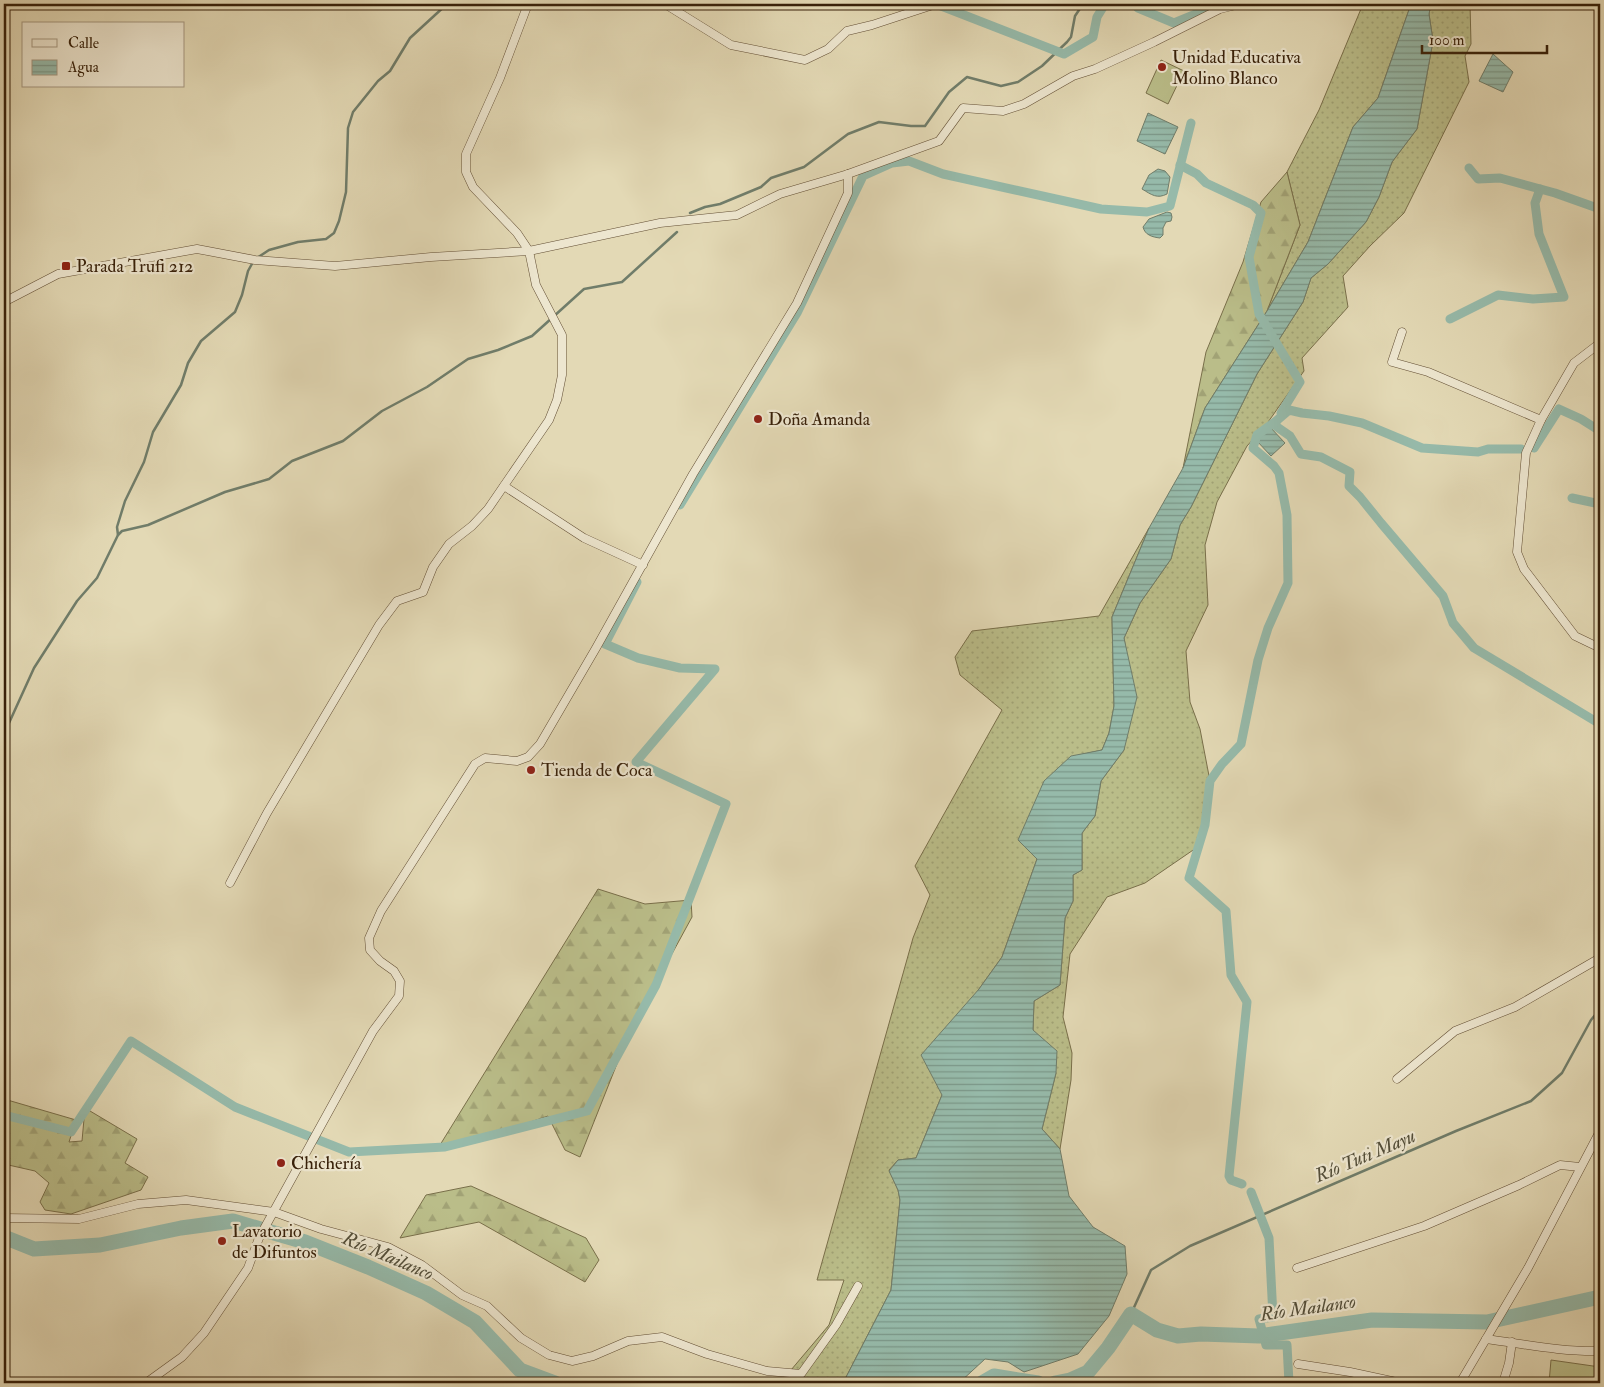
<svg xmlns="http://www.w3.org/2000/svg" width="1604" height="1387" viewBox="0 0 1604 1387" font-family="'IM FELL Double Pica',serif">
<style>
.grass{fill:url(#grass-dots);stroke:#796f4a}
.forest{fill:url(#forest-firs);stroke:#796f4a}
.park{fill:#babd89;stroke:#796f4a}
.water{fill:url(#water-rules);stroke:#707d6a}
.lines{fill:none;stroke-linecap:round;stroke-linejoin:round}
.stream{stroke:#707d6a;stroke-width:2.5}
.canal{stroke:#96baaa;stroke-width:9}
.river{stroke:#96baaa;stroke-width:15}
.street-casing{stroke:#634f35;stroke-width:9}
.street{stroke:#ede6cf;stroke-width:8}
.poi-dot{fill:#8f2418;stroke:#ede6cf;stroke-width:2}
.labels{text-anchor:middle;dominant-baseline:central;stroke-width:4.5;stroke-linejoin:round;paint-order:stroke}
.poi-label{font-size:18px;fill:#38210a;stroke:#ede6cf;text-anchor:start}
.water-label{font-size:19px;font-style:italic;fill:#544f3a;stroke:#ede6cf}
</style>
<defs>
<pattern id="grass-dots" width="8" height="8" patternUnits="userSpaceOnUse" patternTransform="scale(1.25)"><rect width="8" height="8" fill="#babd89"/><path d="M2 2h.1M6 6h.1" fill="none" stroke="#a1a275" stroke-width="1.8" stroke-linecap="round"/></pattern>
<pattern id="forest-firs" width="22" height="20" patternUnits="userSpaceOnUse" patternTransform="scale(1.25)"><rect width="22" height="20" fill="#babd89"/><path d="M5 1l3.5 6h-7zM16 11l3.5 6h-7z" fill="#a1a275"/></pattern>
<pattern id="water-rules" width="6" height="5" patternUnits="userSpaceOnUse" patternTransform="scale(1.25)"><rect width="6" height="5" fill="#96baaa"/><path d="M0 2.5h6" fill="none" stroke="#7b9789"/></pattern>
</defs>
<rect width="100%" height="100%" fill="#e3d9b5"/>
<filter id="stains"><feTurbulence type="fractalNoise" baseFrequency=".004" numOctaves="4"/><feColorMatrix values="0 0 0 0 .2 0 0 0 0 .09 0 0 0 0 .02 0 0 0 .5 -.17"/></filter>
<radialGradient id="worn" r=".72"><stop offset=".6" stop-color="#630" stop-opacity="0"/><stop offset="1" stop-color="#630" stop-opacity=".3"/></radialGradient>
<g class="grass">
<path d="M1363,4H1411L1378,98L1353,127L1308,242L1267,311L1300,225L1287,172L1319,110Z"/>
<path d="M1431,4H1470L1471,44L1465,56L1469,82L1404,213L1370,246L1343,276L1348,307L1302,358L1304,371L1266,425L1247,446L1217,502L1205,545L1208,605L1186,651L1190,702L1200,729L1210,781L1205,825L1199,846L1145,883L1107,897L1070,954L1063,1017L1072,1053L1071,1080L1060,1149L1042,1129L1056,1073L1033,1030L1034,1001L1060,985L1065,918L1073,901V875L1082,870V833L1095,816L1101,781L1124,750L1128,662L1124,638L1140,603L1171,559L1180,525L1191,507L1257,374L1303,302L1311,278L1328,264L1366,222L1379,197L1392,162L1417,129L1433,41L1429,14Z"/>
<path d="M1149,528L1112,617L1114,706L1109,733L1102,750L1071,757L1037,859L1002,957L979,989L942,1095L916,1158L898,1160L889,1170L898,1190L900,1200L891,1290L843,1383H780L829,1325L844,1280H817L913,938L930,895L915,866L1002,710L960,675L955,657L972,631L1099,616Z"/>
</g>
<g class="forest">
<path d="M1287,172L1300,225L1267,311L1205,408L1183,468L1206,352L1243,262L1261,202Z"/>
<path d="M598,889L645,904L691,900L692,917L630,1031L580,1157L565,1150L548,1116L510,1129L440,1145Z"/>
<path d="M4,1099L76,1120L69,1142L82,1141L85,1108L137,1139L125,1163L148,1177L141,1190L71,1214L45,1210L40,1202L49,1183L35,1171L4,1164V1130L8,1117L4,1115Z"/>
<path d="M471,1186L586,1238L599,1260L585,1282L479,1222L400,1238L426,1195Z"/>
</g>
<g class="park">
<path d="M1161,60L1184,71L1168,104L1146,93Z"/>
<path d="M1551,1360L1600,1367V1383H1549Z"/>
</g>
<g class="water">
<path d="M1411,4H1431L1429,14L1433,41L1417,129L1392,162L1379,197L1366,222L1328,264L1311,278L1303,302L1257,374L1191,507L1180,525L1171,559L1140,603L1124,638L1137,697L1124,750L1101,781L1095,816L1082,833V870L1073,875V901L1065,918L1060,985L1034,1001L1033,1030L1057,1051L1056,1073L1042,1129L1060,1149L1069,1196L1093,1227L1125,1246L1127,1274L1109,1316L1078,1354L1024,1372L1008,1362L985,1359L959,1383H843L891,1290L900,1200L898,1190L889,1171L898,1160L916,1158L942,1095L921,1055L979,989L1002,957L1037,859L1018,840L1044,781L1071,756L1102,750L1109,733L1114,706L1112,617L1149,528L1183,468L1205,408L1267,311L1308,242L1353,127L1378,98Z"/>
<path d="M1493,54L1513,72L1503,92L1479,81Z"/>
<path d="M1148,113L1178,127L1165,154L1137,141Z"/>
<path d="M1158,169L1165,171L1170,177L1167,194C1157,199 1152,195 1142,189L1149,175Z"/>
<path d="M1167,212L1171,213L1172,217L1171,221L1166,222L1163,228V235L1160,238C1152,237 1145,235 1143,227L1149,219Z"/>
<path d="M1270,427L1285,443L1271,456L1256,440Z"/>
</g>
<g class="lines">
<g class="stream">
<path d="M690,213L705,207L720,204L761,187L771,178L804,167L848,134L879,122L911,126H925L949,92L967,77L1001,86L1018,82L1042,66L1067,42L1071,37L1075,16L1083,4"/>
<path d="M257,258L269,250L298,242L326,239L334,233L339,221L346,192L348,128L353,112L378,81L390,71L410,38L447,4"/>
<path d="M118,535L117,527L125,501L144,462L153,432L181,385L188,363L201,341L235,312L242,295L248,271L253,262"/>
<path d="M4,734L34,668L77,601L97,578L118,535L122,531L148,525L225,492L269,479L292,461L343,441L382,411L427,387L468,359L498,350L532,336L584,289L622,282L677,232"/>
<path d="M1131,1314L1151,1270L1190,1246L1456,1131L1531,1101L1562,1073L1591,1020L1600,1009"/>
</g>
<g class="canal">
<path d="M936,4L1064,54L1093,37L1097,17L1105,4"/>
<path d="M1134,4L1138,8L1174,23L1220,4"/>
<path d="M1180,165L1197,174L1206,183L1253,205L1261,213L1249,257L1259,314L1300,382L1281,413"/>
<path d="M1469,168L1478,179L1500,178L1555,193L1600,209"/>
<path d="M1450,319L1498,295L1533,299L1564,297L1539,234L1535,203L1540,189"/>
<path d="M1275,422L1277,427L1290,436L1301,454L1321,457L1350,472L1349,486L1360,497L1381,523L1443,596L1453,623L1474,648L1600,724"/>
<path d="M1534,448L1559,409L1581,419L1600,431"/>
<path d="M1572,498L1600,504"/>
<path d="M680,505L797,313L863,176L892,163L909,161L943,174L1101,209L1147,212L1170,206L1191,123"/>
<path d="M4,1115L71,1132L131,1041L235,1107L349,1152L445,1147L587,1111L656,985L726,804L636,762L715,669L680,668L638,658L605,644L637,582"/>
<path d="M1242,1184L1231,1180L1229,1176L1247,1002L1231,975L1226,911L1189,878L1205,825L1210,781L1222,764L1241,744L1258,660L1268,628L1288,583L1287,515L1279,473L1274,466L1253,448L1257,435L1275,422L1289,410L1302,413L1329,416L1362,423L1422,448L1478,452L1488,449H1521"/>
<path d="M1251,1192L1269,1238L1273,1317L1259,1319L1266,1345H1287L1289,1383"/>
</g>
<g class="river">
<path d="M4,1237L34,1249L100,1245L181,1228L233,1221L305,1242L368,1267L426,1293L475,1322L520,1370L555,1383"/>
<path d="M982,1383L994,1376L1038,1383"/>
<path d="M1055,1383L1070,1380L1088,1372L1108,1348L1131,1314L1157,1330L1178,1336L1201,1334L1259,1336L1372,1320L1487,1322L1600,1297"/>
</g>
<defs>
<g id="street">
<path d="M665,4L731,45L805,60L828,49L847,31L872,25L936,4"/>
<path d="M4,302L58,274L197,249L255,260L335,266L431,257L529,251L660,223L737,215L780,194L848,174L939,141L963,108L1003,111L1024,104L1073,76L1095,69L1154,42L1220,9L1240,4"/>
<path d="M1402,332L1392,362L1428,372L1541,420"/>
<path d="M1600,343L1574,363L1541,420L1526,453L1517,552L1524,569L1575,636L1600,648"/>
<path d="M504,486L584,538L643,565"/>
<path d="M230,883L267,813L379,625L397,601L423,592L433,567L449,544L472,526L488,509L549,420L557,400L562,375V335L536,285L529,251L517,233L473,187L466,172V154L500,78L528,4"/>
<path d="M1397,1079L1455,1031L1515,1007L1600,958"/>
<path d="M4,1218L79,1219L138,1204L186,1200L274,1212L321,1229L388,1247L422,1265L462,1295L487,1306L521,1338L549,1355L572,1361L593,1356L628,1341L662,1337L707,1354L767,1371L801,1374L836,1325L858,1286"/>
<path d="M1297,1268L1424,1226L1519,1185L1560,1165L1580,1167"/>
<path d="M1486,1339C1524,1344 1562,1352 1600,1351"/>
<path d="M1298,1364L1350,1372L1401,1383"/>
<path d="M146,1383L182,1357L204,1333L248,1268L259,1238L373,1031L399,996L400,981L394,971L380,961L370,950L369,938L381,911L475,764L485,758L517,761L528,757L540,744L596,648L693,474L797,303L848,193V174"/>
<path d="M1460,1383L1528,1268L1600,1131"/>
<path d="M1503,1383L1509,1363L1512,1342"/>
</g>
</defs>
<use href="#street" class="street-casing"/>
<use href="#street" class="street"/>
</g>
<g class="poi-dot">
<circle cx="1162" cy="67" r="5"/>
<rect x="61" y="261" width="10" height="10" rx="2.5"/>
<circle cx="758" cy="419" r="5"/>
<circle cx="531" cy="770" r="5"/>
<circle cx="281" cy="1163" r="5"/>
<circle cx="222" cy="1241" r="5"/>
</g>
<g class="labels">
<g class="poi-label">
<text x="1172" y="57">Unidad Educativa<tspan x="1172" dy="21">Molino Blanco</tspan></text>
<text x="76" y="266">Parada Trufi 212</text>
<text x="768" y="419">Doña Amanda</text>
<text x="541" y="770">Tienda de Coca</text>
<text x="291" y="1163">Chichería</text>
<text x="232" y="1231">Lavatorio<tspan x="232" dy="21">de Difuntos</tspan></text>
</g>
<g class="water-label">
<text transform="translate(1365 1156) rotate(-23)">Río Tuti Mayu</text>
<text transform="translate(388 1256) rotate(23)">Río Mailanco</text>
<text transform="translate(1308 1308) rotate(-8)">Río Mailanco</text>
</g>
</g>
<rect width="1604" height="1387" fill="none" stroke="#e3d9b5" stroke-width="20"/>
<rect x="5" y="5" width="1594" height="1377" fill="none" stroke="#38210a" stroke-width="2.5"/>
<rect x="10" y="10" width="1584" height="1367" fill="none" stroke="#38210a"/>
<rect x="22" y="22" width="162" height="65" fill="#ede6cf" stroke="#a59780"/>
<rect x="32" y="39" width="25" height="8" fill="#ede6cf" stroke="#a59780"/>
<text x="68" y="48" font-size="15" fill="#38210a">Calle</text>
<rect x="32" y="60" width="25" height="15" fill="url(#water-rules)" stroke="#a59780"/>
<text x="68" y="72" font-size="15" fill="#38210a">Agua</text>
<path d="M1422 45v8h125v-8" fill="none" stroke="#38210a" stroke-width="2.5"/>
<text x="1429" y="45" font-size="15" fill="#38210a" stroke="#ede6cf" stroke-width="4" paint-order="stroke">100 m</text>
<rect width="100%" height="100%" filter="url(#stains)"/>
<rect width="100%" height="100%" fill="url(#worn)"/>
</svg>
